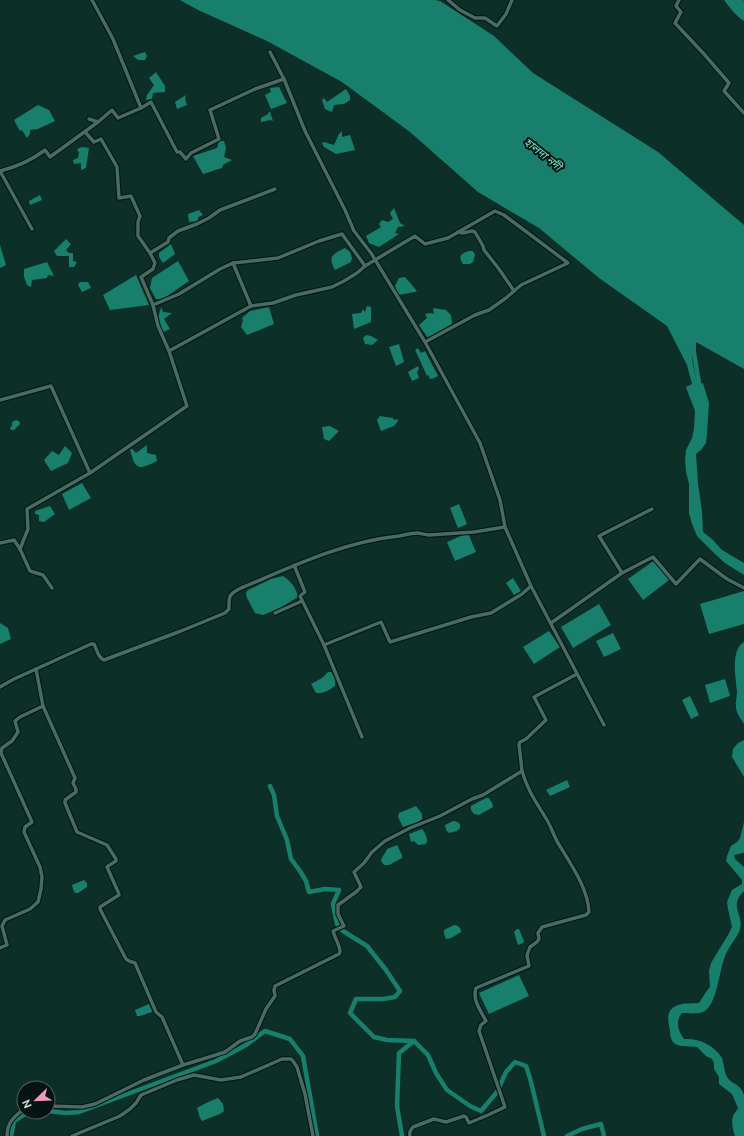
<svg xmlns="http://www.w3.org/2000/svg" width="744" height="1136" viewBox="0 0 744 1136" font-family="Ubuntu,'Noto Sans Bengali',sans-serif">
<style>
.water{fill:#197f6d}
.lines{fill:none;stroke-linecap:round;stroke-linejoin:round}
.canal{stroke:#197f6d;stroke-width:4.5}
.minor-casing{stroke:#001611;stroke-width:5.5}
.minor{stroke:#496b63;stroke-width:3.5}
.labels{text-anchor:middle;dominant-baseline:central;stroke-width:4;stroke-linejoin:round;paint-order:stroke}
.water-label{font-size:11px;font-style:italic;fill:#6ff1d5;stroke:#061411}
</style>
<rect width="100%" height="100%" fill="#0c2f28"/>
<g class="water">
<path d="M180,0H435L440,1L494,36L533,73L658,152L744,225V369L696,342V349L692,357L693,365L698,385L703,383L709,403L707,434L706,443L701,450L696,454L698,483L702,512L703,532L712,539L722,550L744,563V575L725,563L714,553L697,536L692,524L689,513V484L686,472L685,459L686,450L692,438L694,428L695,411L686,387L692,384L687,365L667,326L599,278L539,228L478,192L410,132L342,82L267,41L198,10Z"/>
<path d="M724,0H743L744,1V21C736,16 730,8 724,0Z"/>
<path d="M145,52L147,56L145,60H138L133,56Z"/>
<path d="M156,72L165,86V92L153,93L152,99L146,100L147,95L154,85L149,78Z"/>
<path d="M279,87L287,103L271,109L265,95L271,92L270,88Z"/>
<path d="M346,89L350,96V100L344,104L334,105L332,112L325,109L322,100L324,98L327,102Z"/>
<path d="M186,95L185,99L187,105L177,109L175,102Z"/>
<path d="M38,105L49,110L55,121L38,129L30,130V134L27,138L22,130L20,131L14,120Z"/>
<path d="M269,112H270L273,121L270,120L261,122V118L268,114Z"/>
<path d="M342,131V137L350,135L355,150L336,154L324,147L322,143L324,142L334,145L339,134Z"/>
<path d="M219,141H224L226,148L224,157L232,160L223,165L222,168L203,174L193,156L217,148Z"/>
<path d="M82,147L89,148L86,168L81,170V163L74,164L73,160L78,158L79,153L77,149Z"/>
<path d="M40,195L42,200L30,205L29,201Z"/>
<path d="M394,208L400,223L405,226L398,227L395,233L399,234L379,247L369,243L366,236L381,227L379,224L382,220L388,222L393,219L390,213Z"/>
<path d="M199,210L203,215L198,217V221L189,222L188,214Z"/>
<path d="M66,239L71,244L66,250L69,253H73V261L77,262L74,267H69V256H57L54,251Z"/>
<path d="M171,244L175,254L163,263L159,257V253Z"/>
<path d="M0,245L6,265L0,268Z"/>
<path d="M345,248L350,252L352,258L351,262L335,270C327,256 333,254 345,248Z"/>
<path d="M469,251H473L475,255L473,262L470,264H463C457,256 462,253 469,251Z"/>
<path d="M178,261L189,281L163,299H156L150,288L152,278Z"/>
<path d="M47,262L54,276L48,275L47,278L32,280L31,287L27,285L24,277V269Z"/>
<path d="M136,275L149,305L110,310L103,295Z"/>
<path d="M405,277L417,291L415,292L398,295L395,286L399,278Z"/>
<path d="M80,282H88L91,288L82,292L78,285Z"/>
<path d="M367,306L371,307V322L354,329L352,314L361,313L363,309L365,312Z"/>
<path d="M161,307L163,312L172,313L164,319L170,329L163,332L158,318Z"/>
<path d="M269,307L274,324L247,335L241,327L243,320L242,318L250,311Z"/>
<path d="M433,308L446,310L451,315L452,324L428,338L419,325L427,318L425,314L430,313L434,314Z"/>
<path d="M366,335L371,336L378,340L372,345L365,344L363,338Z"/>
<path d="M399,344L404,362L396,366L389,347Z"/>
<path d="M418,348L421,353L425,351L438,376L432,379L429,378V375L427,376L417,354L415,350Z"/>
<path d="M418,366L419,369L417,372L419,378L412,381L408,372Z"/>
<path d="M380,416L393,418L394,420L398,419V421L394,426L381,431L377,420Z"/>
<path d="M16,420L19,421L20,424L14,430H11L10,428L12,426V422Z"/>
<path d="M330,426L339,431L329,441L324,439L322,427Z"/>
<path d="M147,445V453L156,455L157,461C139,470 135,471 130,449H132L136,453Z"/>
<path d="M65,446L72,453L68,463L51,471L44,460L52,451L59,455Z"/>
<path d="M82,483L91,498L69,510L62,494Z"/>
<path d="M459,504L467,524L458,528L450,508Z"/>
<path d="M50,506L55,514L44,522L39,521V515L35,514V511Z"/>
<path d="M468,533L476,552L455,561L447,542Z"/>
<path d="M655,560L669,580L643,600L628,579Z"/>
<path d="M283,576C291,581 296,588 298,597L280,608L263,615L255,613L247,598L246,593L248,590L271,579Z"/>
<path d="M513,578L521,591L514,595L506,583Z"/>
<path d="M744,591V624L709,634L700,604Z"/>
<path d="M599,604L611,625L573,648L561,627Z"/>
<path d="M0,623L8,628L11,639L0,644Z"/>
<path d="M549,631L560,647L534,664L523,647Z"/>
<path d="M613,633L621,649L604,657L596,641Z"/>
<path d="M744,642V724C741,719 736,713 736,707C735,702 737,697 737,692C736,678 730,650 744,642Z"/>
<path d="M328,672H331C334,676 336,681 335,686C329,690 324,694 316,693L311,684L322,678Z"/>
<path d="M725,679L730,696L710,703L705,685Z"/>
<path d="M690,696L699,715L691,719L682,700Z"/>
<path d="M744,740V777L732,757L733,749L738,743Z"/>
<path d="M567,780L570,787L550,796L546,790Z"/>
<path d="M486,798H489L492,803L493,807L479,815L474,814L471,810V806Z"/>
<path d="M416,806L422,814V819L418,822L403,827L398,817L399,813Z"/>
<path d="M453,821C457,821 461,823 460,828L457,831L449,833L446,830L445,825Z"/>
<path d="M744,822V852L743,853L734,855L735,859L744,867V891C728,906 744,914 740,929C739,934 735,938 733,942C729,947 726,953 724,959C719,973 717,1001 706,1010C701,1015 689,1013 682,1013C675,1021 678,1031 684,1039C699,1038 714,1045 722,1058C724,1064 724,1071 727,1077C732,1085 740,1083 744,1095V1136H735C733,1131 731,1121 733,1116C734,1113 737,1111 738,1108L732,1094L719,1084V1077L714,1069V1063L712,1059L706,1056L697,1047C689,1046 679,1048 673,1042C670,1038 670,1033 670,1030C668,1021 666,1012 674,1007C682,1002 690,1004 699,1003L706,992L710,987L709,971L711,963L728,935L732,927L728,909L727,902L732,890L742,884V880L726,861L727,856L731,846L737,842L740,838Z"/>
<path d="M422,829C425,833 429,839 426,844L418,845L414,841L411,842L409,834Z"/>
<path d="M397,845L402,855V858L389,865H384L381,861C382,856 385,854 387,849Z"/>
<path d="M84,880L87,883V887L78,893H75L73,889L72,885Z"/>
<path d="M454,925C458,925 461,928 461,932L451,938L446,939L444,934V930Z"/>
<path d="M517,929H519L524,941L523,943L518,945L514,932Z"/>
<path d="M519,975L529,996L489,1014L479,993Z"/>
<path d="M149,1004L152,1011V1012L140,1016H137L135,1010Z"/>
<path d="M218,1098L223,1104L224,1111L220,1114L202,1121L200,1118L197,1108L208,1102Z"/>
</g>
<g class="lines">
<g class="canal">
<path d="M693,347L700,389"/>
<path d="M270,786L274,795L277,816L287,840L291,859L300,871L306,881L309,892L325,889L339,890L333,904L337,924L343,931L367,946L386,970L400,991L395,997L383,999H356L350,1013L374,1037L387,1040L414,1041L428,1055L436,1073L447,1090L470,1106L481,1111L497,1092L506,1072L515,1062L526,1066L530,1078L544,1136"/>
<path d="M48,1111L66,1113L79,1112L216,1061L246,1045L265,1031L290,1039L303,1056L317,1136"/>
<path d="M11,1136L14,1121L28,1112"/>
<path d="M402,1136L397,1106L399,1053L414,1041"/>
<path d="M567,1136L582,1129L601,1124L604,1136"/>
</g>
<defs>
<g id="minor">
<path d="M92,0L113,39L141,108L151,102L177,152H180L186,159L191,153L219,139L210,110L255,89L284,79"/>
<path d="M448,0L460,10L475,18H485L497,26L506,14L512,0"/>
<path d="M679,0L676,6L681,12L675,23L704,54L729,83L724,91L744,113"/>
<path d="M270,52L284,79L305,131L345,210L354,231L371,253L425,342L480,443L500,500L505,527L531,586L604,725"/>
<path d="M89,119L98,122L112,110L118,118L141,108"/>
<path d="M85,132L94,142L101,139L117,167L119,198L131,196L140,216L138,222V236L150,253L155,263L153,269L141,277L153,305"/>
<path d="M0,171C16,167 32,160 45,150L50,157L98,122"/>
<path d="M0,171L32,229"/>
<path d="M458,232L463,233L472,231L475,232L483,246L484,250L499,269L514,291"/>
<path d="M150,253L168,242L169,238L178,231L197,224L209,218L220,210L275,189"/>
<path d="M233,263L278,258L319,241L342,234L365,266"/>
<path d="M169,351L158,326L153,305L179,294L220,269L233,263L251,306"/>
<path d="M0,400L51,386L90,473"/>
<path d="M0,543L14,540L20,549L30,571L43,575L52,588"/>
<path d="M20,549L28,529L27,509L90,473L187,406L169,351L251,306L273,303L296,295L332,287L344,281L357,273L365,266L415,236L425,244L448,238L495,211L504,215L568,263L521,285L506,298L489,310L475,315L425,342"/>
<path d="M294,565L305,592L300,596L324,645"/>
<path d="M622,573L599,536L652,509"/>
<path d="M275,613L302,601"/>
<path d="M551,623L622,573L653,557L676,584L700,559L727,579L744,588"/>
<path d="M36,669L43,706L75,778L73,783L76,789V792L65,800V803L77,832L107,845L116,859V861L108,866L107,867L119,894V895L100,907V909L126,959L129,961L135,963L156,1012L162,1017L183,1065"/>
<path d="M0,687L14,679L91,644H94C97,650 98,658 104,660L181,631L225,613L229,609C229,597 228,595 239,589C291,567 342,542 399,536C405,535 411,533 417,533C421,533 424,535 429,535L474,532L505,527"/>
<path d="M362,737L324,645L381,622L390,642L471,617L491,613L522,594L531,586"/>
<path d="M0,948L7,945L2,926L5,920L30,909L38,902L41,889L42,877L40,867L24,832L25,827L32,822L1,753L2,748L12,741L18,732L15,721L20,717L43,706"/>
<path d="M48,1106L82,1107L95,1104L144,1080L183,1065L206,1058L225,1052L240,1041L252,1037L255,1034L266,1009L275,996L274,990L275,986L339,954L340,952C340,945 335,939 333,931L344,926L338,914V905L356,892L361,887L354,872L364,863L372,852L385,841L410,828L440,816L472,799L483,795L522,771L519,744L520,742L526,739L546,720L534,697L577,674"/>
<path d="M7,1136C7,1122 14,1117 24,1109"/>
<path d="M72,1136L120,1116L130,1109L136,1103L141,1095L177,1080L194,1075L221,1080L241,1077L282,1059H291L293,1061L297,1067L305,1094L313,1136"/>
<path d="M410,1136C409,1132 410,1130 413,1127L434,1119L446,1122L464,1116L466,1117L469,1123L488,1115L505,1107L479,1031L481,1025L486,1021C481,1011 472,1000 476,988L529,966L527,955L530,947L537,942L539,939L538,933L542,927L586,915L589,912C588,888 570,863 558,843C554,836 551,827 547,820C537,803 528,792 522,771"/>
</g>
</defs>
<use href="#minor" class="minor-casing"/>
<use href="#minor" class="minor"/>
</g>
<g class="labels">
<g class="water-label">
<text transform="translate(543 154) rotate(39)">হালদা নদী</text>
</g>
</g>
<g transform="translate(36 1100) rotate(247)"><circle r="19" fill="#061411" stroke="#54635f"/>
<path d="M0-3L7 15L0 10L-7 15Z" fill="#ef9ab8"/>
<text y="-6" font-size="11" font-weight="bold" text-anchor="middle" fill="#c8dad5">N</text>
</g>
</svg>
